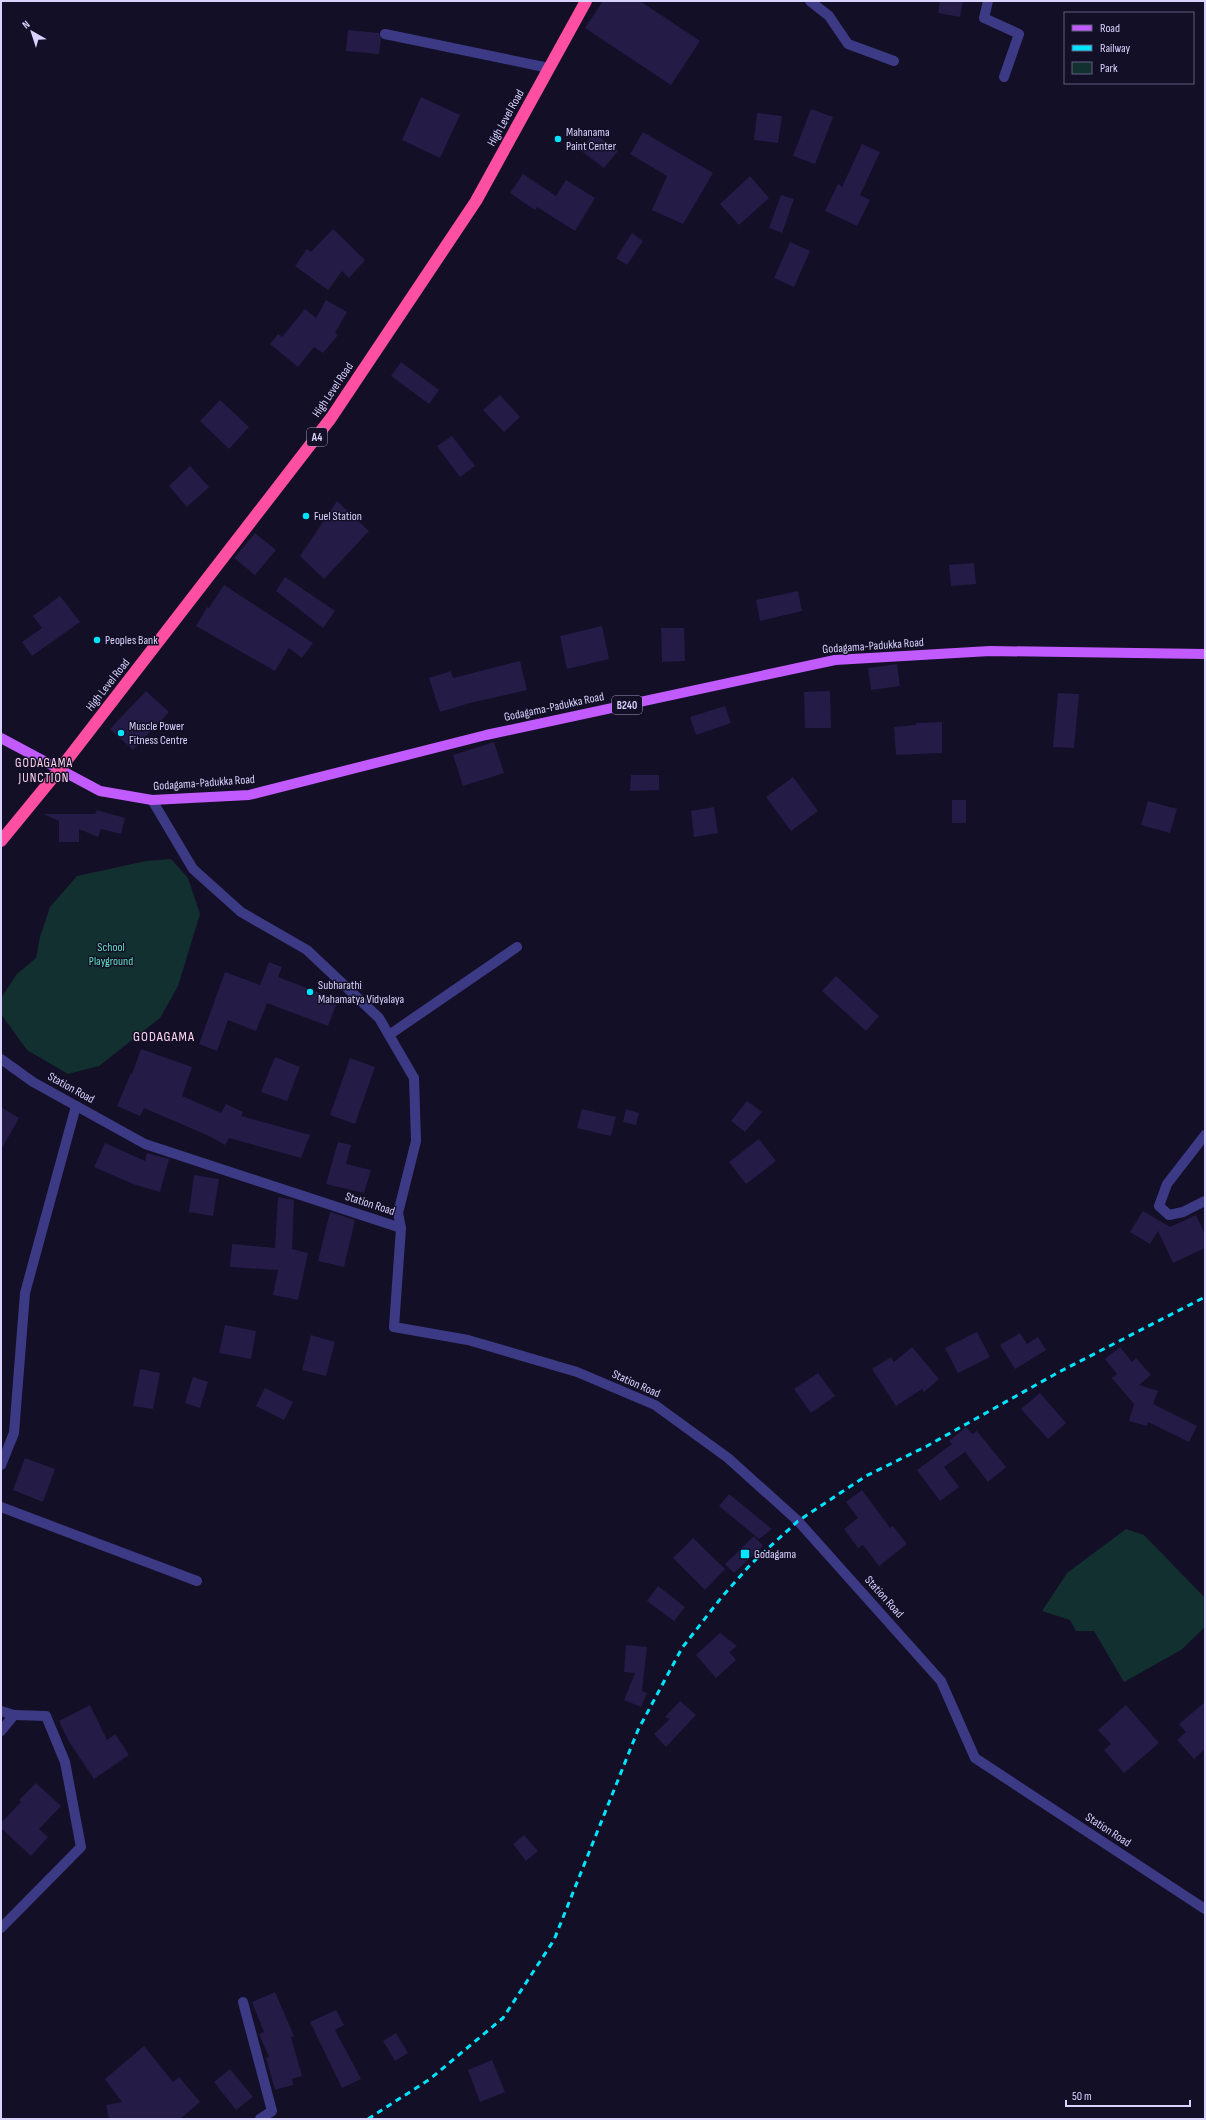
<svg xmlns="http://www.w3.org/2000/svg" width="1206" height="2120" viewBox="0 0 1206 2120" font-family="'Sofia Sans Condensed',sans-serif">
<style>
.green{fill:#12302f}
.building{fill:#241b47}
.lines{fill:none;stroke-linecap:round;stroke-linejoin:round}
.minor{stroke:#3d3a85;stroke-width:10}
.major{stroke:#c25bff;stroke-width:10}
.highway{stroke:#ff4fa3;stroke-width:12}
.rail{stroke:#00e5ff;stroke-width:3;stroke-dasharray:6 5;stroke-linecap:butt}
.poi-dot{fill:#00e5ff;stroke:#130f26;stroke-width:1.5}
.labels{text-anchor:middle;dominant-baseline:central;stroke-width:3;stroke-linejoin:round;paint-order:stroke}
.shield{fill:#130f26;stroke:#9e99be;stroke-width:1}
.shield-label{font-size:11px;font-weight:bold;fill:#d9d4ff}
.street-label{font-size:12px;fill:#d9d4ff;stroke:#130f26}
.poi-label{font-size:12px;fill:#d9d4ff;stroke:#130f26;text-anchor:start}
.park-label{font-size:12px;fill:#5fe0c0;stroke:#130f26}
.neighbourhood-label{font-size:13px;letter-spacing:1px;fill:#ffd6f0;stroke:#130f26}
.quarter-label{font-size:14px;letter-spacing:1px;fill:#ffd6f0;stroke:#130f26}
</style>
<rect width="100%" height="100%" fill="#130f26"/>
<g class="green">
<path d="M171,859L188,878L200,914L178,986L160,1018L99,1066L68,1074L27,1050L1,1014V998L17,974L36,958L40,937L50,907L77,876L146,861Z"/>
<path d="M1126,1529L1144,1535L1205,1598V1627L1181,1650L1124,1682L1094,1631H1076L1070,1620L1042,1611L1067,1573Z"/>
</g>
<g class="building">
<path d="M603,1H640L700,41L671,85L585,28Z"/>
<path d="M940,1H963L960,17L938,13Z"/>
<path d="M348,30L379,33L381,39L379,54L346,51Z"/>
<path d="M421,97L460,115L440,158L402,140Z"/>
<path d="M811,109L833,117L815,164L793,156Z"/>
<path d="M757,113L782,116L778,143L754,140Z"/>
<path d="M643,132L713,173L683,224L652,210L667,176L630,154Z"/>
<path d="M594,133L618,151L604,168L580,150Z"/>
<path d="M862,144L880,152L860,195L870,200L857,226L825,211L838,184L842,187Z"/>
<path d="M523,174L556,196L566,180L595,198L575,231L537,207L535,210L510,193Z"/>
<path d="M750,176L769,198L739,225L720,204Z"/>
<path d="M781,195L794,199L782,233L769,228Z"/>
<path d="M333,229L365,260L349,278L342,271L328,290L295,266L307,249L311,252Z"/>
<path d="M632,233L643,241L627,265L616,258Z"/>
<path d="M790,242L810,251L794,287L774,278Z"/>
<path d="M326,300L347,312L335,333L338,335L323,353L314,347L298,367L270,344L278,334L282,337L305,309L316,318Z"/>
<path d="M401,362L439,390L429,404L391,376Z"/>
<path d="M500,395L520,417L504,432L483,410Z"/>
<path d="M220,400L249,427L229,449L200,421Z"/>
<path d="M452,436L475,466L460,477L437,446Z"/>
<path d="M190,466L209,487L187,507L169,486Z"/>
<path d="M337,501L369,531L324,579L300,556Z"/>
<path d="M255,533L276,550L255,575L234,558Z"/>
<path d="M974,563L976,584L951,586L949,565Z"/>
<path d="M285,577L335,611L323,628L276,591Z"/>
<path d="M224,585L313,643L302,658L289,648L275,671L196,626L207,607L209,608Z"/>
<path d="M798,591L802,611L760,621L756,600Z"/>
<path d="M60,596L80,622L32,656L22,642L42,628L33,616Z"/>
<path d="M602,626L609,659L567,669L560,636Z"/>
<path d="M661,628H684L685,661L662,662Z"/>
<path d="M520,661L527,690L470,703L440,712L429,678L451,671L453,678Z"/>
<path d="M897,664L900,686L871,690L868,668Z"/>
<path d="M146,691L169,712L133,750L110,729Z"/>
<path d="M830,691L831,728H805L804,692Z"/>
<path d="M1058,693L1079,694L1074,748L1053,747Z"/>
<path d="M725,706L731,723L696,735L690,717Z"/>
<path d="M942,722V753L896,755L894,727L916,725V723Z"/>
<path d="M494,742L504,773L463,786L453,755Z"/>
<path d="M631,775H659V790L630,791Z"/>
<path d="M793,777L818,811L791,831L766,797Z"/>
<rect x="952" y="800" width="14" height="23"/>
<path d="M1148,801L1177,809L1170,833L1141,825Z"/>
<path d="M714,807L718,833L694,837L691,811Z"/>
<path d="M97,810L125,818L121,834L101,829L98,837L79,829V842H59V821L43,814H95Z"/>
<path d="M269,962L282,967L278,977L338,1000L328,1026L267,1003L256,1031L228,1020L217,1051L199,1044L225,972L260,985Z"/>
<path d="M836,976L879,1016L866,1031L822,991Z"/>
<path d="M141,1049L192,1067L182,1096L221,1113L226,1104L243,1112L241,1116L310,1135L301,1158L229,1138L225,1145L209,1136L144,1108L140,1116L117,1106L131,1073L132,1074Z"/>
<path d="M275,1057L300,1067L287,1101L261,1092Z"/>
<path d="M350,1058L375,1067L355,1124L330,1115Z"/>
<path d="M747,1101L762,1112L745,1132L731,1121Z"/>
<path d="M1,1107L19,1118L1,1150Z"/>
<path d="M582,1109L616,1117L611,1136L577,1128Z"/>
<path d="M626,1109L639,1113L636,1125L623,1122Z"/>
<path d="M759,1139L776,1161L746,1184L729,1162Z"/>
<path d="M338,1142L351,1145L346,1164L371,1170L364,1193L326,1184Z"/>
<path d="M105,1143L145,1161L147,1153L169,1159L160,1192L133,1184L94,1167Z"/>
<path d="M194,1175L219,1179L213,1216L189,1212Z"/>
<path d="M278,1197L294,1200L292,1249L308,1253L298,1300L273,1295L278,1270L230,1267L232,1244L275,1248Z"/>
<path d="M1143,1211L1170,1227L1196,1215L1205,1234V1248L1173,1263L1158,1231L1150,1244L1130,1232Z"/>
<path d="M330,1212L355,1220L344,1267L318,1261Z"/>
<path d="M225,1325L256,1331L251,1359L219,1353Z"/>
<path d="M977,1332L990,1357L958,1373L945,1348Z"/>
<path d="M1020,1333L1027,1344L1038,1337L1046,1350L1015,1369L1000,1345Z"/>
<path d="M311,1335L335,1342L326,1376L302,1370Z"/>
<path d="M912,1347L939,1379L924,1392L922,1389L896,1406L872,1369L891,1357L894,1362Z"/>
<path d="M1120,1347L1132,1362L1136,1358L1151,1375L1139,1385L1158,1391L1153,1404L1197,1426L1189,1442L1148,1422L1147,1426L1129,1421L1134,1404L1111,1377H1113L1117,1374L1105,1359Z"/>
<path d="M140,1369L160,1373L153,1409L133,1406Z"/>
<path d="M818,1373L835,1396L811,1413L794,1389Z"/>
<path d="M193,1377L208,1382L200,1408L185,1403Z"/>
<path d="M265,1388L293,1402L284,1420L256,1406Z"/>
<path d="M1040,1393L1066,1423L1048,1439L1021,1409Z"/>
<path d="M966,1427L972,1434L977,1431L1006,1467L988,1482L965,1452L944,1467L959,1487L940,1501L917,1470L952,1444L949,1441Z"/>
<path d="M25,1458L55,1469L43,1502L13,1490Z"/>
<path d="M862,1490L890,1528L893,1526L907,1544L879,1566L863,1545L858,1548L844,1529L858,1518L846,1502Z"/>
<path d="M729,1494L772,1529L759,1539L719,1506Z"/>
<path d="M754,1536L763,1546L734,1573L725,1564Z"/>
<path d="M693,1538L725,1569L705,1590L673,1558Z"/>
<path d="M658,1586L685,1607L674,1621L647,1601Z"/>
<path d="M720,1633L737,1646L729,1652L736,1660L716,1678L696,1655Z"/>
<path d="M626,1645L647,1647L642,1691L647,1693L641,1707L624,1700L635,1673L624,1672Z"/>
<path d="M680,1701L696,1715L666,1747L654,1734L670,1719L665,1717Z"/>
<path d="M1205,1702V1749L1194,1759L1177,1740L1186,1732L1179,1724Z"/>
<path d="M90,1705L107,1740L115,1734L129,1755L94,1779L68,1740L59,1721Z"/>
<path d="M1126,1705L1159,1743L1124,1773L1104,1750L1111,1744L1098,1730Z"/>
<path d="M36,1783L61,1806L39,1829L48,1837L31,1856L1,1828V1823L21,1802L19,1800Z"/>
<path d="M524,1835L538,1851L526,1861L513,1844Z"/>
<path d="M275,1992L294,2036L291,2037L302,2076L292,2079L293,2085L275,2090L266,2058L269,2057L259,2034L264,2032L252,2002Z"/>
<path d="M336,2010L344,2025L335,2030L361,2079L342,2088L310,2022Z"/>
<path d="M396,2033L408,2053L395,2061L383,2041Z"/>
<path d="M144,2046L173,2082L179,2077L200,2102L180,2119H109L106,2105L122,2102L105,2079Z"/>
<path d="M492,2060L505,2092L480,2102L468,2070Z"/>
<path d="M230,2069L253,2097L236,2110L214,2082Z"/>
</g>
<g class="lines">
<g class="minor">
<path d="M810,1L829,16L848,44L894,61"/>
<path d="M988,1L984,18L1019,34L1004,77"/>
<path d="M385,34L549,68"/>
<path d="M152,800L193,869L241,912L307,950L379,1018L414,1078L416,1141L398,1213L401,1228"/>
<path d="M389,1035L517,947"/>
<path d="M1,1059L33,1082L145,1144L401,1228L394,1327L468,1340L577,1372L655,1405L728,1458L798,1521L941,1681L975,1758L1205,1909"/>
<path d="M1205,1135L1167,1184L1159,1206L1169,1215L1183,1212L1205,1201"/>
<path d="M1,1465L14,1433L25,1293L76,1106"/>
<path d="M1,1507L197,1581"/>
<path d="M1,1711L14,1715L1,1731"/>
<path d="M1,1928L81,1847L65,1762L46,1716L14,1715"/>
<path d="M243,2002L272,2111L260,2119"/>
</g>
<path class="major" d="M1,738L100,791L152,800L249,795L486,735L835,660L990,651L1205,654"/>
<path class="highway" d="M1,841L60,769L331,418L476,201L586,1"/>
<path class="rail" d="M368,2119L430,2079L503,2018L554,1940L638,1730L682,1648L721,1598L751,1564L798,1521L866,1476L927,1446L1059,1372L1205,1297"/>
</g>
<g class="poi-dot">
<circle cx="558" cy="139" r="4"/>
<circle cx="306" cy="516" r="4"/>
<circle cx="97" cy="640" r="4"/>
<circle cx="121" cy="733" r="4"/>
<circle cx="310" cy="992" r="4"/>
<rect x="740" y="1549" width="10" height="10" rx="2"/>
</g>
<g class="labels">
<g class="shield">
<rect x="307" y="428" width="20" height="18" rx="3"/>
<rect x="612" y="696" width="30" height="18" rx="3"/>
</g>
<g class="shield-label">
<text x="317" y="437">A4</text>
<text x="627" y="705">B240</text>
</g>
<g class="street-label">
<text transform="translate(506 118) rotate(-61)">High Level Road</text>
<text transform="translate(333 390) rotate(-56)">High Level Road</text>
<text transform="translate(873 646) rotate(-4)">Godagama-Padukka Road</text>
<text transform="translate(108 685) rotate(-52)">High Level Road</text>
<text transform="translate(554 707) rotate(-12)">Godagama-Padukka Road</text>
<text transform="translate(204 783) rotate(-4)">Godagama-Padukka Road</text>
<text transform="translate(71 1088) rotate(29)">Station Road</text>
<text transform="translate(370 1204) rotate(18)">Station Road</text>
<text transform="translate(636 1384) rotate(24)">Station Road</text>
<text transform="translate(884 1597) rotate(48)">Station Road</text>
<text transform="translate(1108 1830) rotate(33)">Station Road</text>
</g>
<g class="poi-label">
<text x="566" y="132">Mahanama<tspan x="566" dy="14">Paint Center</tspan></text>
<text x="314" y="516">Fuel Station</text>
<text x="105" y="640">Peoples Bank</text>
<text x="129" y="726">Muscle Power<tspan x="129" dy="14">Fitness Centre</tspan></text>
<text x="318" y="985">Subharathi<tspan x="318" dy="14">Mahamatya Vidyalaya</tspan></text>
<text x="754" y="1554">Godagama</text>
</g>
<g class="park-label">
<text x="111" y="947">School<tspan x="111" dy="14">Playground</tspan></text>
</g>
<g class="neighbourhood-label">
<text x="44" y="763">GODAGAMA<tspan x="44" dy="15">JUNCTION</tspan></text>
</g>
<g class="quarter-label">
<text x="164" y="1036">GODAGAMA</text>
</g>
</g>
<rect width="1206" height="2120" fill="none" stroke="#d9d4ff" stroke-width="4"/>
<rect x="1064" y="12" width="130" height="72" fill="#130f26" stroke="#625e7d"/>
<rect x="1072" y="25" width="20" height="6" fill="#c25bff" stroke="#625e7d"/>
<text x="1100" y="32" font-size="12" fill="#d9d4ff">Road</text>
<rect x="1072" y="45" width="20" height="6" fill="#00e5ff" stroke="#625e7d"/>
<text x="1100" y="52" font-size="12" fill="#d9d4ff">Railway</text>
<rect x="1072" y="62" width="20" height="12" fill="#12302f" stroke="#625e7d"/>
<text x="1100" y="72" font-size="12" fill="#d9d4ff">Park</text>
<g transform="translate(32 32) rotate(321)" stroke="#130f26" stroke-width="3" paint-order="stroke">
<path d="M0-3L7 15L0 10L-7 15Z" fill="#d9d4ff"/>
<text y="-6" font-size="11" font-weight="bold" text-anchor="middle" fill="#d9d4ff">N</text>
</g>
<path d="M1066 2100v6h124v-6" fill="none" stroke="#d9d4ff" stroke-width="2"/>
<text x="1072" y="2100" font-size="12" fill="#d9d4ff" stroke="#130f26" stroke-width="3" paint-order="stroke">50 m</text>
</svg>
